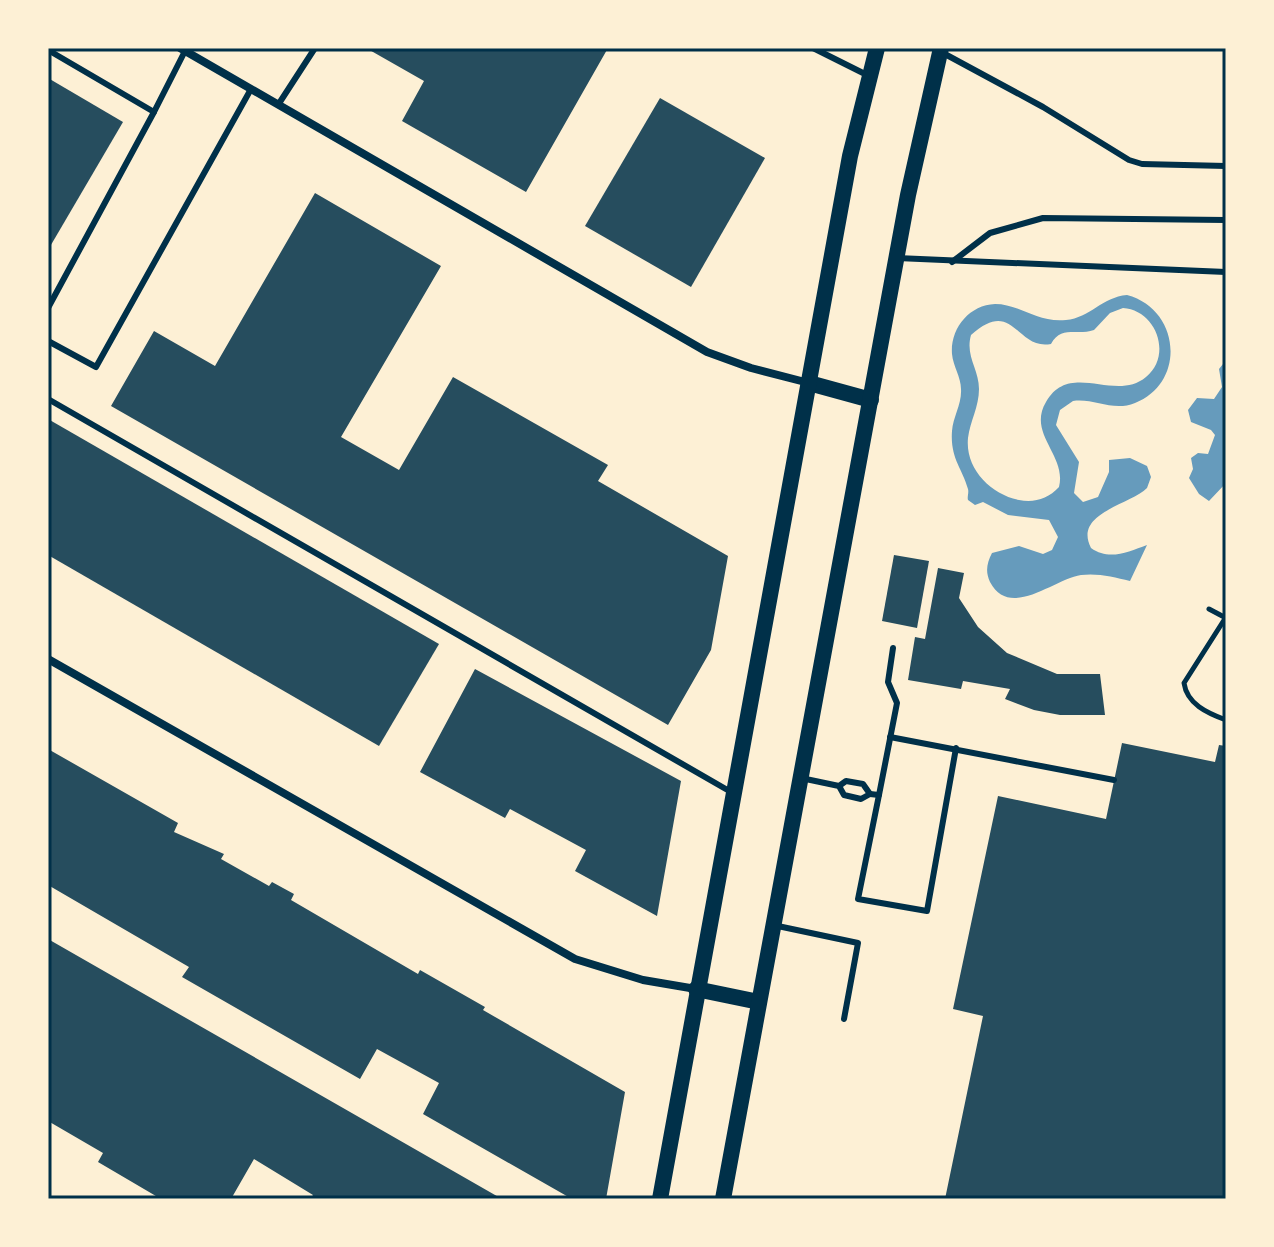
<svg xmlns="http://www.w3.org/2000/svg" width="1274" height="1247" viewBox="0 0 1274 1247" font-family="Rubik,sans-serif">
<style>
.water{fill:#669bbc;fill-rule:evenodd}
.building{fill:#264d5e}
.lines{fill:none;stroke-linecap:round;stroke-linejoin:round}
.path{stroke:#003049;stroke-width:5}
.service{stroke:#003049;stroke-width:6}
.minor{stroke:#003049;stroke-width:8}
.secondary{stroke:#003049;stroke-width:16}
.neatline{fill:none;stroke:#003049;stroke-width:3}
</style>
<rect width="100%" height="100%" fill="#fdf0d5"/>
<g class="water">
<path d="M1127,295C1180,309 1187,382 1135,403C1113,412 1094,398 1073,401L1060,410L1056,425L1079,462L1074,493L1083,502L1098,497L1109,472V460L1130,458L1147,466L1151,477L1147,488C1130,505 1073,513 1091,548C1109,561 1128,552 1147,545L1130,581C1114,577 1098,573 1081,575C1054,579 1010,620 990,582C985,571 987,563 992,553L1019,546L1043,554L1052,550L1058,537L1049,520L1008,515L983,502L975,505L968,500C967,497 969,493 968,489C962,468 950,458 952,431C953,417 962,404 961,389C961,377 953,366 952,354C950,329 969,305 995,304C1020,304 1037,323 1066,320C1090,318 1102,297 1127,295ZM1123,308C1156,310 1173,355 1146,377C1115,403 1070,360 1046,402C1027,434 1067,455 1059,487C1048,499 1034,503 1019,500C991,494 965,469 968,438C970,421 979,407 979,389C979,369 965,356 971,335C1014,296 1016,351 1051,344C1061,325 1078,336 1094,330L1110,313Z"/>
<path d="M1223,364H1226V483L1209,501L1199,494L1189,478L1193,469L1191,458L1198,453L1208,454L1215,435L1211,430L1191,422L1188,410L1197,398L1214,399L1222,387L1219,369Z"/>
</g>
<g class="building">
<path d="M366,48H608L526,192L402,121L424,81Z"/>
<path d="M48,78L123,122L48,250Z"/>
<path d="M660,98L765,158L691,287L585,226Z"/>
<path d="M315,193L441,266L341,437L399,470L453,377L608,465L598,481L728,556L711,650L668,725L111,406L154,331L215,366Z"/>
<path d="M48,419L439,644L379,746L48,555Z"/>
<path d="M894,555L929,561L917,628L882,621Z"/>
<path d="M938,568L964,573L959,598L978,627L1007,653L1057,674H1100L1105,715H1060L1034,710L1005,699L1010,689L963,681L961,689L908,680L915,637L925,639Z"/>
<path d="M475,669L681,781L657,916L575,871L586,850L510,809L505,818L420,772Z"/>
<path d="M1122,743L1215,762L1219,745L1226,746V1199H945L983,1016L953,1009L998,796L1106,819Z"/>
<path d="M48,749L178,823L174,832L224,854L221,859L269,886L272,882L294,894L291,900L418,974L420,970L485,1007L483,1010L625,1092L606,1199H572L423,1114L439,1083L377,1049L360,1079L182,977L189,967L48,885Z"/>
<path d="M48,939L502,1199H310L313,1195L254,1159L231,1199H161L98,1162L103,1153L48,1121Z"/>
</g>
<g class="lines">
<g class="path">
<path d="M1209,609L1226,618"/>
<path d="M1226,617L1184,683C1187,704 1207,713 1226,720"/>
</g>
<g class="service">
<path d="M813,48L869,76"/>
<path d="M48,50L154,112L48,308"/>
<path d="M943,53L1043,107L1129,160L1142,164L1226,166"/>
<path d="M278,105L315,48"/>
<path d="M154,112L185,51"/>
<path d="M897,258L1226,272"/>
<path d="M952,262L990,233L1043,218L1226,220"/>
<path d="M48,341L96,367L251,89"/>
<path d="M48,399L731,792"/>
<path d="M890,737L1114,780"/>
<path d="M801,778L839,786L846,781L863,784L870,794L861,799L844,795L839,786"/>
<path d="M870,794L879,795L897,703L888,682L893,648"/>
<path d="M879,795L858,899L927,911L956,748"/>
<path d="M773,925L858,943L844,1019"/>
</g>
<g class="minor">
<path d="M180,48L707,352L751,368L809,383"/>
<path d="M48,659L575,959L643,980L696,989"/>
</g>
<g class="secondary">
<path d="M809,383L871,400"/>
<path d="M696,989L759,1002"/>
<path d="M660,1199L850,156L877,48"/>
<path d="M723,1199L908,195L941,48"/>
</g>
</g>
<rect width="1274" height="1247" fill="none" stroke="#fdf0d5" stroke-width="100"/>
<rect x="50" y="50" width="1174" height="1147" class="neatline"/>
</svg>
